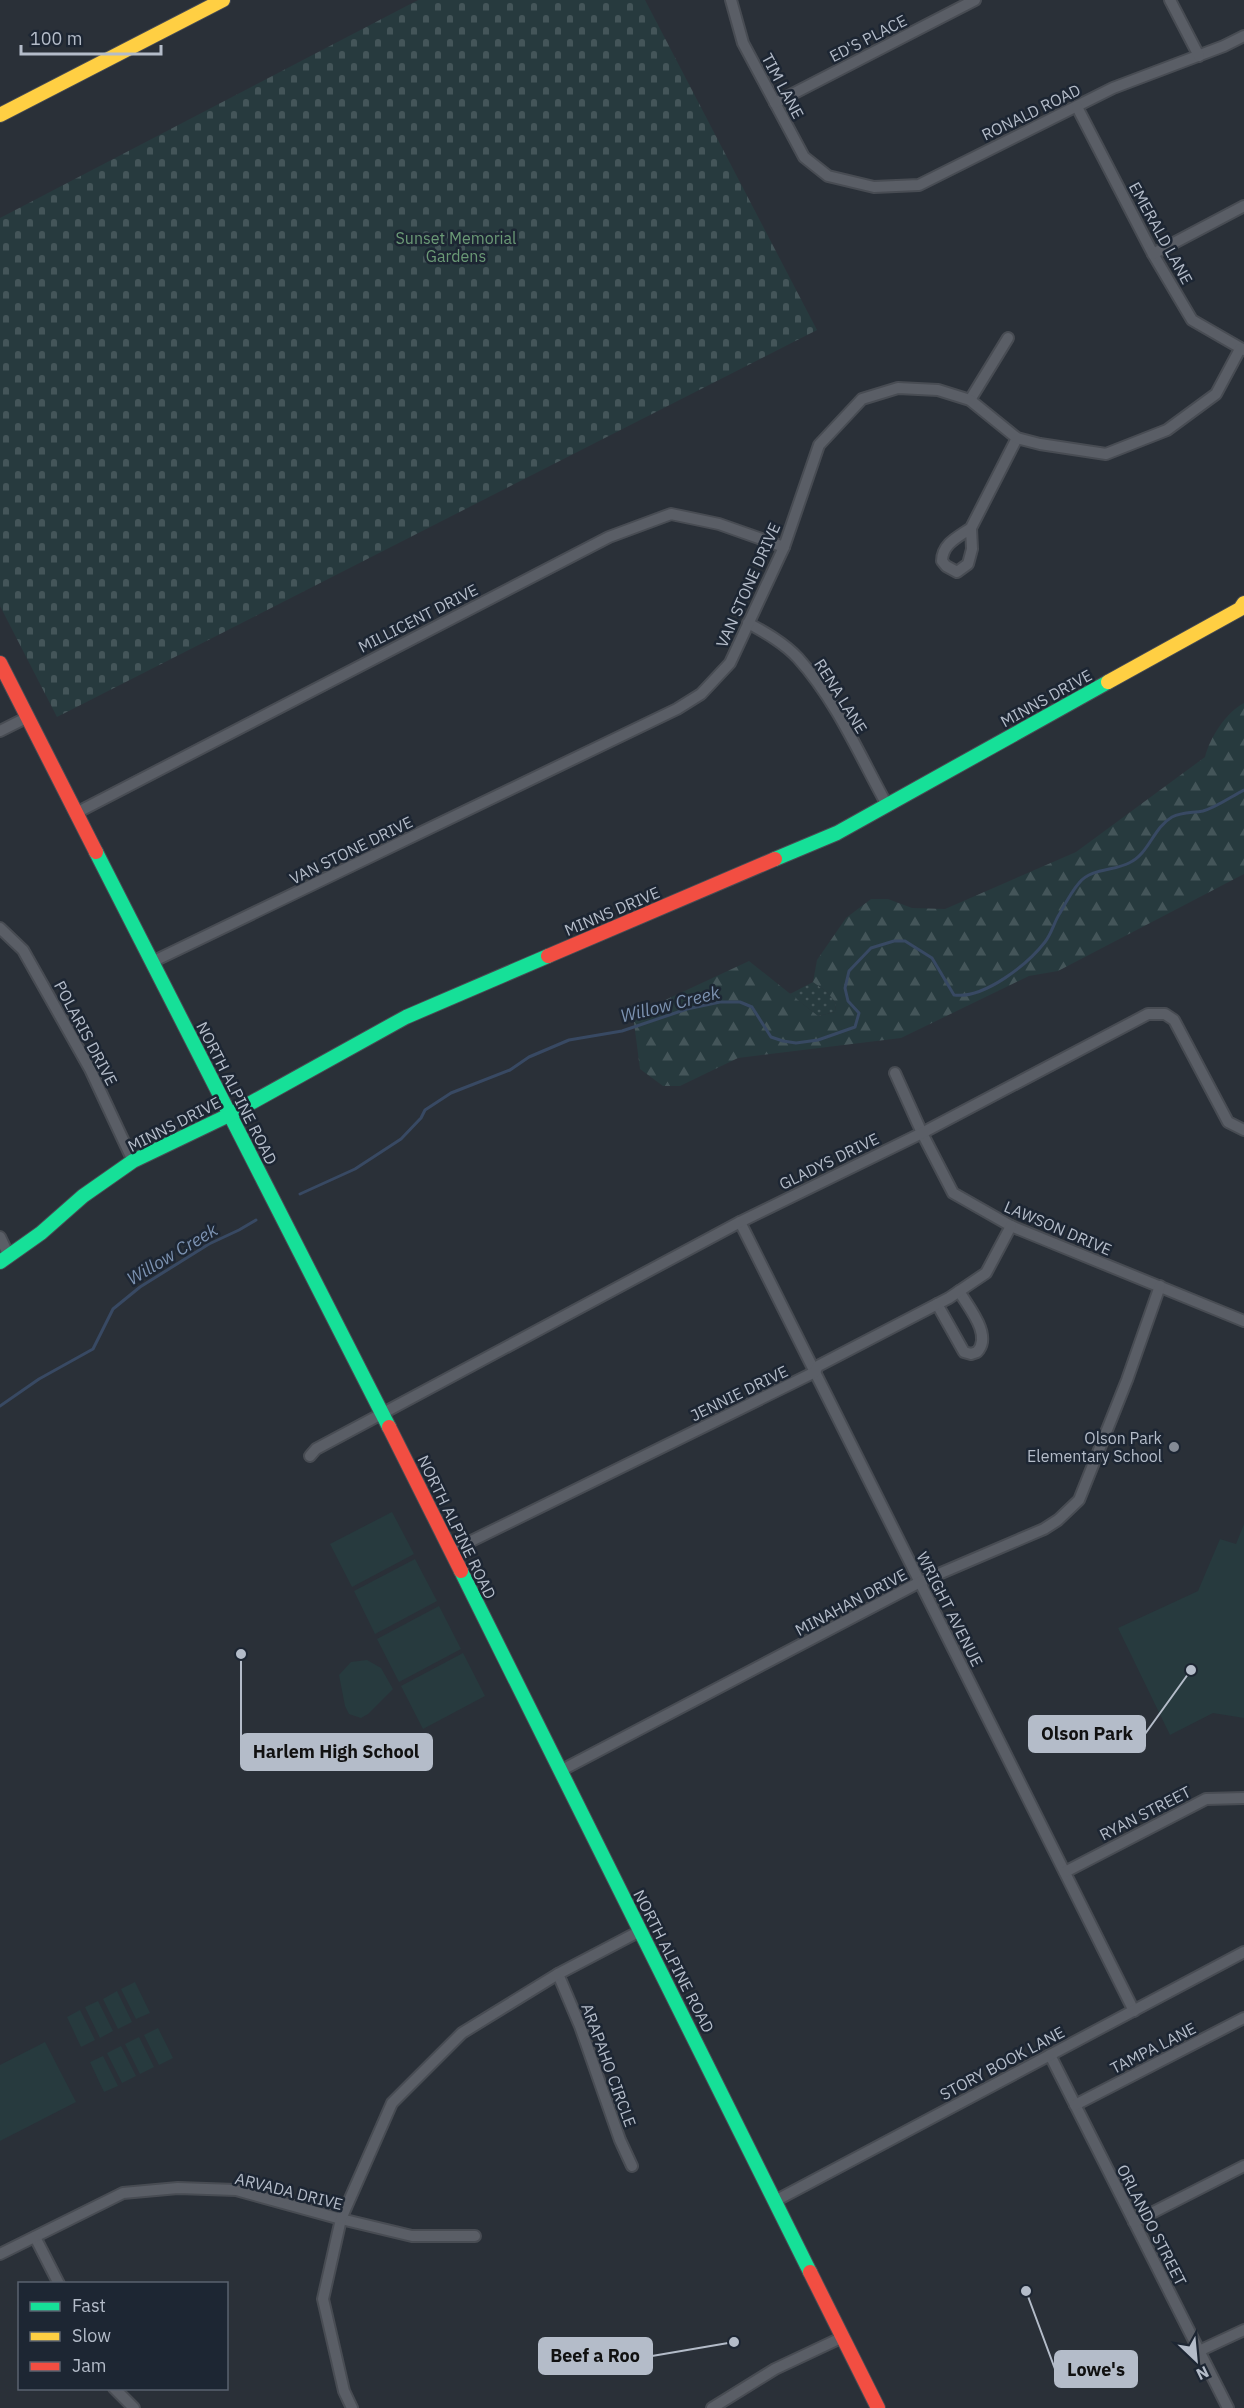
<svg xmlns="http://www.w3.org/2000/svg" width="1244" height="2408" viewBox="0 0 1244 2408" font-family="'IBM Plex Sans',sans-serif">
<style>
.grass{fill:url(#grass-dots)}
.forest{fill:url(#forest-firs)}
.cemetery{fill:url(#cemetery-stones)}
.park{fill:#273a3e}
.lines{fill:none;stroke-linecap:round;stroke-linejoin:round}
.stream{stroke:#384963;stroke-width:3}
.street-casing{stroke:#484c53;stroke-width:14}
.fast-casing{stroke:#484c53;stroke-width:16}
.slow-casing{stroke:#484c53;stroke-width:16}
.jam-casing{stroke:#484c53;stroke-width:16}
.street{stroke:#5a5e66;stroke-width:10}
.fast{stroke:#16e098;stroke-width:14}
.slow{stroke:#ffcf43;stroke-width:14}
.jam{stroke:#f24e42;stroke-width:14}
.poi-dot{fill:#848b96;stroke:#1d2633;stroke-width:2}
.labels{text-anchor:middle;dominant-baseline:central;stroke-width:5;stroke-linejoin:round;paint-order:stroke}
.street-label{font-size:16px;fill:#b4bcc9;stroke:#1d2633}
.park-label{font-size:16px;fill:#6b9a76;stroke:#1d2633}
.poi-label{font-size:16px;fill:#b4bcc9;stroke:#1d2633;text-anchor:end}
.water-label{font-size:18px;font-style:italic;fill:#7c92b1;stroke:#1d2633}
.leader{fill:none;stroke:#b4bcc9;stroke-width:2}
.callout-dot{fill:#b4bcc9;stroke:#1d2633;stroke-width:2}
.callout{fill:#b4bcc9;stroke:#b4bcc9;stroke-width:2}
.callout-label{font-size:18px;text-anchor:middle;font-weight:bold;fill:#111}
</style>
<defs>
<pattern id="grass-dots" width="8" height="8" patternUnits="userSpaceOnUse" patternTransform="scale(1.5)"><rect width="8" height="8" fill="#273a3e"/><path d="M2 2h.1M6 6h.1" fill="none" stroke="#445559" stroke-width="1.8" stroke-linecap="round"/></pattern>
<pattern id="forest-firs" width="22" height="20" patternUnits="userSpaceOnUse" patternTransform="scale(1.5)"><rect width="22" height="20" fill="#273a3e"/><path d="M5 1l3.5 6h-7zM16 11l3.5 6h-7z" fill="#445559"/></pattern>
<pattern id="cemetery-stones" width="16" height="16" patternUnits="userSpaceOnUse" patternTransform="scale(1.5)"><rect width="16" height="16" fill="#273a3e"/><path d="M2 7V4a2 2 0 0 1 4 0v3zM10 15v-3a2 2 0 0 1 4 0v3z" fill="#445559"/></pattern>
</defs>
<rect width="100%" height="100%" fill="#2a3038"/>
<path class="grass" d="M813,982L827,992L836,1003L835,1012L818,1016L790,994Z"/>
<path class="forest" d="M1244,703V874L1058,971L1029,976L901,1038L738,1058L680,1086H663L640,1069L633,1015L749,961L818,1016L835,1012L836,1003L827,992L813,982L817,960L846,918L871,899H888L912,908L945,909L1076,852L1205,757C1210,738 1225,713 1244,703Z"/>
<path class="cemetery" d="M418,0H645L817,330L57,717L0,606V218Z"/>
<g class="park">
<path d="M392,1512L414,1554L352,1587L330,1544Z"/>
<path d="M1244,1524V1718L1213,1713L1170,1735L1118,1628L1198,1591L1220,1539L1236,1544Z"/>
<path d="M415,1559L437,1601L375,1634L354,1591Z"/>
<path d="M439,1606L461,1649L399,1682L377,1639Z"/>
<path d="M463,1653L485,1696L423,1729L401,1686Z"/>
<path d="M367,1660L381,1668L393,1689L368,1714L361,1718L349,1714L345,1706L339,1675L351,1662Z"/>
<path d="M135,1982L150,2013L136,2019L121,1989Z"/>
<path d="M117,1991L132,2022L118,2029L103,1999Z"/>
<path d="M98,2001L113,2031L100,2038L85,2007Z"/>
<path d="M80,2010L95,2040L81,2047L67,2017Z"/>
<path d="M158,2028L173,2058L159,2065L144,2035Z"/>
<path d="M139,2037L154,2067L140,2074L125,2044Z"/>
<path d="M45,2042L76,2102L0,2141V2065Z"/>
<path d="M121,2046L136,2076L122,2083L107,2053Z"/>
<path d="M103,2056L118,2086L104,2092L90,2062Z"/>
</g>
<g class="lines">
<g class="stream">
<path d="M300,1194L355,1169L401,1139L421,1118L425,1110L451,1093L510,1070L529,1057L569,1040L622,1031L687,1009L720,1002H740L752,1007L771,1037L783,1041L796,1043L818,1040L855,1027L859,1013L848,1001L845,988L849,971L871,948L894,941H905L932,958L954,995C984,999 1027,965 1045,942C1052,933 1054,922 1060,913C1065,904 1072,891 1079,883C1091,868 1114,871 1129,863C1149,854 1153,828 1172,817C1182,812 1193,813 1203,811C1217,807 1232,796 1244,790"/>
<path d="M0,1406L39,1379L93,1349L113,1309L140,1287L209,1244L239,1230L256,1220"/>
</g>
<defs>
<g id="street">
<path d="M731,0L743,43L804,157L828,176L874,187L919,185L1113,88L1224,46L1244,36"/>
<path d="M1170,0L1199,56"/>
<path d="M775,103L975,0"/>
<path d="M1077,107L1153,254L1192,320L1244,350"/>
<path d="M1153,254L1244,206"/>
<path d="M970,400L1008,338"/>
<path d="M971,528C958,537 942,544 942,561L946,566L957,572L968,564L972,549L971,528L1017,438"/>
<path d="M748,623C766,633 784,643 798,658C836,700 860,756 887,805"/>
<path d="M0,731L28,717"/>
<path d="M78,812L609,537L671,514L719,524L784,547"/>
<path d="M0,928L23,950L90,1069L133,1161"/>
<path d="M152,962L677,709L701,694L730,663L784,547L819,445L862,399L898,388L938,390L970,400L1017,438L1040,444L1106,454L1167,430L1216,394L1240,349"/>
<path d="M895,1073L922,1133L953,1193L1011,1226L1244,1321"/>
<path d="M740,1222L1134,2011"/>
<path d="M0,1237L9,1256"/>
<path d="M937,1304L964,1352L971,1354L977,1352C993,1335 968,1307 959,1291"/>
<path d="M310,1456L316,1449L740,1222L922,1133L1148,1014H1165L1174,1020L1228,1122L1244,1130"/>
<path d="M451,1551L815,1372L818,1366L949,1298L986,1273L1011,1226"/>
<path d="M560,1771L920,1582L1044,1529L1058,1520L1079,1500L1127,1380L1160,1286"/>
<path d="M1065,1872L1206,1799L1244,1798"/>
<path d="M558,1974L580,2026L620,2140L632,2166"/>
<path d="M1050,2055L1228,2408"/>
<path d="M1075,2105L1244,2018"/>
<path d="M775,2201L1244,1952"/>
<path d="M1134,2222L1244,2166"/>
<path d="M35,2237L59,2284"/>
<path d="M0,2254L123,2193L178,2188L236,2190L341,2219L412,2236H475"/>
<path d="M1199,2351L1244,2330"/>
<path d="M114,2388L134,2408"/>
<path d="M352,2408L344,2391L323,2299L341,2219L392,2103L462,2033L558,1974L640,1931"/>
<path d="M712,2408L775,2369L843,2337"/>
</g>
<g id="fast">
<path d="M96,852L389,1427"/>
<path d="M775,859L837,833L1108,682"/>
<path d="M0,1262L41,1233L83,1196L133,1161L229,1115L406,1017L548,956"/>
<path d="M461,1571L810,2272"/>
</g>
<g id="slow">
<path d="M0,115L223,0"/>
<path d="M1108,682L1240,609L1244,603"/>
</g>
<g id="jam">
<path d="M0,663L96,852"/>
<path d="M548,956L775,859"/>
<path d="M389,1427L461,1571"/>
<path d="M810,2272L878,2408"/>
</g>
</defs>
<use href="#street" class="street-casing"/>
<use href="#fast" class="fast-casing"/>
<use href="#slow" class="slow-casing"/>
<use href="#jam" class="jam-casing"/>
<use href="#street" class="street"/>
<use href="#fast" class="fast"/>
<use href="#slow" class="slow"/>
<use href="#jam" class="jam"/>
</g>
<circle class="poi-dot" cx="1174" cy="1447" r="6"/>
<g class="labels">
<g class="street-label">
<text transform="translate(868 38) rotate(-27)">ED'S PLACE</text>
<text transform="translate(783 86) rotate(62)">TIM LANE</text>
<text transform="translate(1031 112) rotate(-26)">RONALD ROAD</text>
<text transform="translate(1161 233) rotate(61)">EMERALD LANE</text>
<text transform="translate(748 585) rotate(-66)">VAN STONE DRIVE</text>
<text transform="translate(418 618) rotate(-27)">MILLICENT DRIVE</text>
<text transform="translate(841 696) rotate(58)">RENA LANE</text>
<text transform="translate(1046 698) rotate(-29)">MINNS DRIVE</text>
<text transform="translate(351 850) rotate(-26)">VAN STONE DRIVE</text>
<text transform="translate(612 911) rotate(-23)">MINNS DRIVE</text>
<text transform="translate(86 1033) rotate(62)">POLARIS DRIVE</text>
<text transform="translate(237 1093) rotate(63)">NORTH ALPINE ROAD</text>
<text transform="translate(174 1124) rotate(-27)">MINNS DRIVE</text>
<text transform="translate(829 1161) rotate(-26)">GLADYS DRIVE</text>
<text transform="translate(1058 1228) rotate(23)">LAWSON DRIVE</text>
<text transform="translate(739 1393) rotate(-26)">JENNIE DRIVE</text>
<text transform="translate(457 1527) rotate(64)">NORTH ALPINE ROAD</text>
<text transform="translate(851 1602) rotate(-28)">MINAHAN DRIVE</text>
<text transform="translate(950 1609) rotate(63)">WRIGHT AVENUE</text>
<text transform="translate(1145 1813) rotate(-27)">RYAN STREET</text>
<text transform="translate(674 1961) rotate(63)">NORTH ALPINE ROAD</text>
<text transform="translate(1153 2048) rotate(-27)">TAMPA LANE</text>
<text transform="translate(1002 2063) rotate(-28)">STORY BOOK LANE</text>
<text transform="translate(609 2065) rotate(70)">ARAPAHO CIRCLE</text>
<text transform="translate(289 2191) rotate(14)">ARVADA DRIVE</text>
<text transform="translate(1152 2225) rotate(63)">ORLANDO STREET</text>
</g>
<g class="park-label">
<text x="456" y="238">Sunset Memorial<tspan x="456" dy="18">Gardens</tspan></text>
</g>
<g class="poi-label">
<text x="1162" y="1438">Olson Park<tspan x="1162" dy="18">Elementary School</tspan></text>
</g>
<g class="water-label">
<text transform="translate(670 1004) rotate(-14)">Willow Creek</text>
<text transform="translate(172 1254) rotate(-31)">Willow Creek</text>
</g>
</g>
<path class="leader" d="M1191 1670L1145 1734M241 1654L241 1752M734 2342L652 2356M1026 2291L1055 2369"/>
<g class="callout-dot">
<circle cx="1191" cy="1670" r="6"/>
<circle cx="241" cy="1654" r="6"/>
<circle cx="734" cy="2342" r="6"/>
<circle cx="1026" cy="2291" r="6"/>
</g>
<g class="callout">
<rect x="1029" y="1716" width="116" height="36" rx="6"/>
<rect x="241" y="1734" width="191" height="36" rx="6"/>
<rect x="539" y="2338" width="113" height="36" rx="6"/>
<rect x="1055" y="2351" width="82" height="36" rx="6"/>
</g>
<g class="callout-label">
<text x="1087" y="1740">Olson Park</text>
<text x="336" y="1758">Harlem High School</text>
<text x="595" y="2362">Beef a Roo</text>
<text x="1096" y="2376">Lowe's</text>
</g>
<rect x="18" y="2282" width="210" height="108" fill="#1d2633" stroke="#59626f" stroke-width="1.5"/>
<rect x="30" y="2302" width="30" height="9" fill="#16e098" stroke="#59626f" stroke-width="1.5"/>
<text x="72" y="2312" font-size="18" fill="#b4bcc9">Fast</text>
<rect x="30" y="2332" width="30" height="9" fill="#ffcf43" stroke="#59626f" stroke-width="1.5"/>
<text x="72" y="2342" font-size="18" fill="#b4bcc9">Slow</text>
<rect x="30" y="2362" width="30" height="9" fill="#f24e42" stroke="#59626f" stroke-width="1.5"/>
<text x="72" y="2372" font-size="18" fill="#b4bcc9">Jam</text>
<g transform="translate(1196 2360) rotate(154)" stroke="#1d2633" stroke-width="4.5" paint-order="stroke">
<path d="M0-4.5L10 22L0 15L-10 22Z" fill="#b4bcc9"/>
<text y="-9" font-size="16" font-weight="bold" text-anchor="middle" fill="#b4bcc9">N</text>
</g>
<path d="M21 45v9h140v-9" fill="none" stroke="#b4bcc9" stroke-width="3"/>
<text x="30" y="45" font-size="18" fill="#b4bcc9" stroke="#1d2633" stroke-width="4.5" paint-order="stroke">100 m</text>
</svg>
